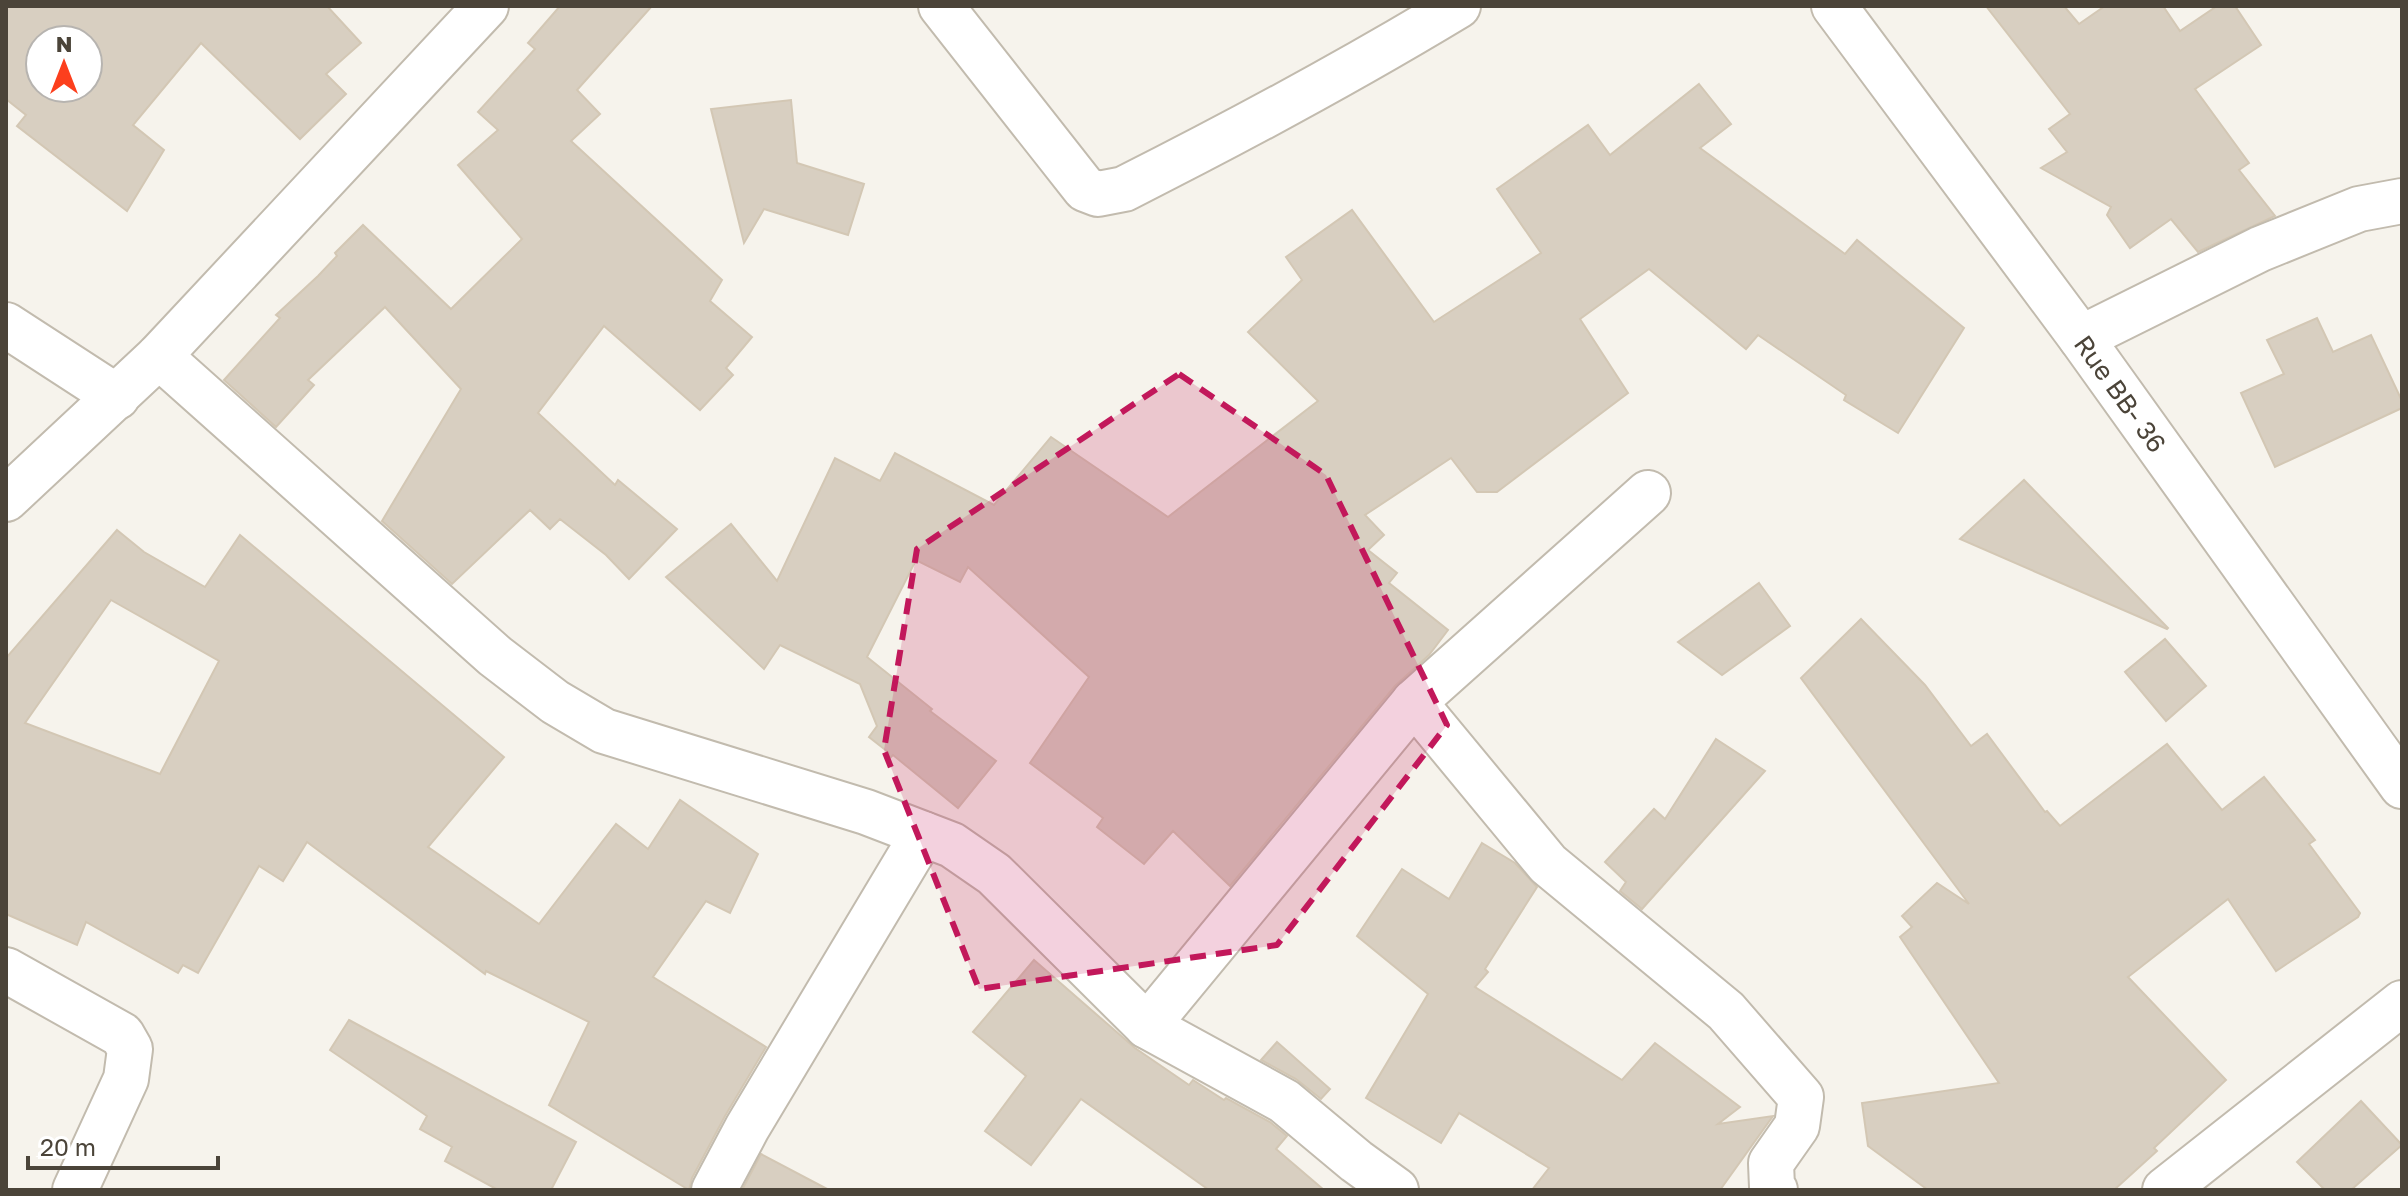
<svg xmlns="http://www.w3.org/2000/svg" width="2408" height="1196" viewBox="0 0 2408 1196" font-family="'Golos Text',sans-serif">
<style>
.building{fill:#d8cfc1;stroke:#d3c7b4;stroke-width:2;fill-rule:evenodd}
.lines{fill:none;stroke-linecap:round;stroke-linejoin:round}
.minor-casing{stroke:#c2bbae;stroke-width:48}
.minor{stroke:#fff;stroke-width:44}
.marked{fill:#c2185b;fill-opacity:0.2;stroke:#c2185b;stroke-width:6;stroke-dasharray:16 10;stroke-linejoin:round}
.labels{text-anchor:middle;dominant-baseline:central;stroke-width:6;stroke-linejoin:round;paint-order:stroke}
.street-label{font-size:26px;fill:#4b4439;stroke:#fff}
</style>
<rect width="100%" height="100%" fill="#f6f3ec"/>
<g class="building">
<path d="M6,6H327L361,43L326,74L346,94L300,139L201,43L133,125L164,150L127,211L17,126L26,115L6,99ZM40,40H88V88H40Z"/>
<path d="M560,6H652L577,90L600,114L571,141L722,280L710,301L752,337L726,368L733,375L700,410L604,326L538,413L615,485L618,480L677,529L629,579L606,555L560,519L550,529L530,510L452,584L382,521L461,389L385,307L308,380L314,385L276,427L224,380L280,318L276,315L318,276L337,256L335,253L363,225L451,309L522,239L458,165L498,130L478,112L535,49L528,43Z"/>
<path d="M1986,6H2064L2079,24L2105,6H2163L2180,31L2217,6H2235L2261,45L2195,89L2249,163L2239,170L2275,216L2198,252L2171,219L2130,248L2107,215L2111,207L2041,168L2067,152L2049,129L2070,114Z"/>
<path d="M1699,84L1731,124L1700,148L1845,254L1857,240L1964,328L1898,433L1844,400L1846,395L1758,335L1746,349L1649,269L1580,319L1628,393L1497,492H1477L1451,458L1365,515L1384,535L1368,550L1397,573L1389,583L1448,630L1429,655L1395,686L1230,886L1173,831L1144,864L1097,827L1103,818L1030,763L1089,677L968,567L960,582L916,560L867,657L932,709L930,711L996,761L958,808L893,755L890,758L888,752L869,737L877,726L860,684L780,645L764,669L666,577L731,524L777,581L835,458L880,481L895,453L994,505L1051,437L1168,517L1318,401L1248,332L1302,280L1286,257L1352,210L1434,322L1541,253L1497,189L1588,125L1610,155Z"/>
<path d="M791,100L797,163L864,184L848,235L764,209L744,243L711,109Z"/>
<path d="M2317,318L2333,352L2371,335L2402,401V408L2275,467L2241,393L2284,374L2267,340Z"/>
<path d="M2024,480L2168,628L2167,629L1960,539Z"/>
<path d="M117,530L144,552L205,587L240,535L504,757L428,847L539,924L616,824L648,849L680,800L758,854L730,913L706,901L653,977L766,1047L725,1116L692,1178L689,1190L549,1105L589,1022L486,971L485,974L307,842L283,881L259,866L198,973L183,965L178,973L86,922L77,945L6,914V658ZM111,600L219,661L160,774L25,723Z"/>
<path d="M1759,583L1790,626L1722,675L1678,642Z"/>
<path d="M1861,619L1925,685L1971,746L1987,734L2045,812L2047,811L2060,826L2167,744L2222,810L2264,777L2315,840L2309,844L2360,913L2358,917L2276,971L2228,899L2128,977L2226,1080L2154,1148L2157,1151L2114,1190H1928L1868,1146L1862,1103L1999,1083L1900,937L1912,927L1902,916L1937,883L1969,904L1801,678Z"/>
<path d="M2165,639L2206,686L2166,721L2125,672Z"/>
<path d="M1716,739L1765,771L1642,909L1620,891L1626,882L1605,862L1654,809L1665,819Z"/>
<path d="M1482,843L1515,863L1537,887L1485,969L1488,972L1475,987L1622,1080L1655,1043L1740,1107L1718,1124L1773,1116L1720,1190H1532L1549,1168L1459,1113L1441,1143L1366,1098L1428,994L1357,936L1402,869L1449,899Z"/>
<path d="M1034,960L1135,1048L1189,1085L1193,1080L1224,1100L1226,1098L1270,1122L1287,1136L1276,1149L1324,1190H1209L1081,1099L1031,1165L985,1131L1026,1076L973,1032Z"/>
<path d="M349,1020L576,1142L551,1190H498L445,1161L452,1147L420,1129L427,1116L330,1050Z"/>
<path d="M1277,1042L1330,1089L1321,1099L1296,1079L1261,1060Z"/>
<path d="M2361,1101L2402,1145L2351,1190H2325L2297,1162Z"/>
<path d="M761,1154L829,1190H742Z"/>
</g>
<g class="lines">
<defs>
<g id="minor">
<path d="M941,6L1085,189L1098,194L1124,189C1239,131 1347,73 1458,6"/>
<path id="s1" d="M1834,6L2081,338L2402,786"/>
<path d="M6,325L117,397"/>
<path d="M2081,338L2260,249L2359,209L2402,201"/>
<path d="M159,356L495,656L555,702L604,731L866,812L952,845L994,874L1147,1026L1284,1101L1356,1161L1396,1190"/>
<path d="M6,499L159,356L486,6"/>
<path d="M1414,702L1648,493"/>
<path d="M6,970L122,1035L130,1049L126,1079L75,1190"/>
<path d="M1147,1026L1414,702L1548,864L1726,1011L1801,1097L1797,1126L1771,1163L1772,1187L1775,1190"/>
<path d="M714,1190L747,1128L923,834"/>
<path d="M2165,1190L2402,1003"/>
</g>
</defs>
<use href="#minor" class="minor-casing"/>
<use href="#minor" class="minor"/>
</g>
<path class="marked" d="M1179,374L1326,475L1447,725L1277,945L979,989L884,750L917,549Z"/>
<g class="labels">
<g class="street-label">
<text stroke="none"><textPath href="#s1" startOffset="482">Rue BB- 36</textPath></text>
</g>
</g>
<rect width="2408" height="1196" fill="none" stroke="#4b4439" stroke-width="16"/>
<g transform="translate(64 64)"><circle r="38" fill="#ffffff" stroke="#b7b4b0" stroke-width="2"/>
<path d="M0-6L14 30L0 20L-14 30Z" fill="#fc3f1d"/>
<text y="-12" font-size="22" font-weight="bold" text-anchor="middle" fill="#4b4439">N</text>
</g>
<path d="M28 1156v12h190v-12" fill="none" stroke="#4b4439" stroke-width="4"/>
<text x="40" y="1156" font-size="24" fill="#4b4439" stroke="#ffffff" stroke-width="6" paint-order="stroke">20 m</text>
</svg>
